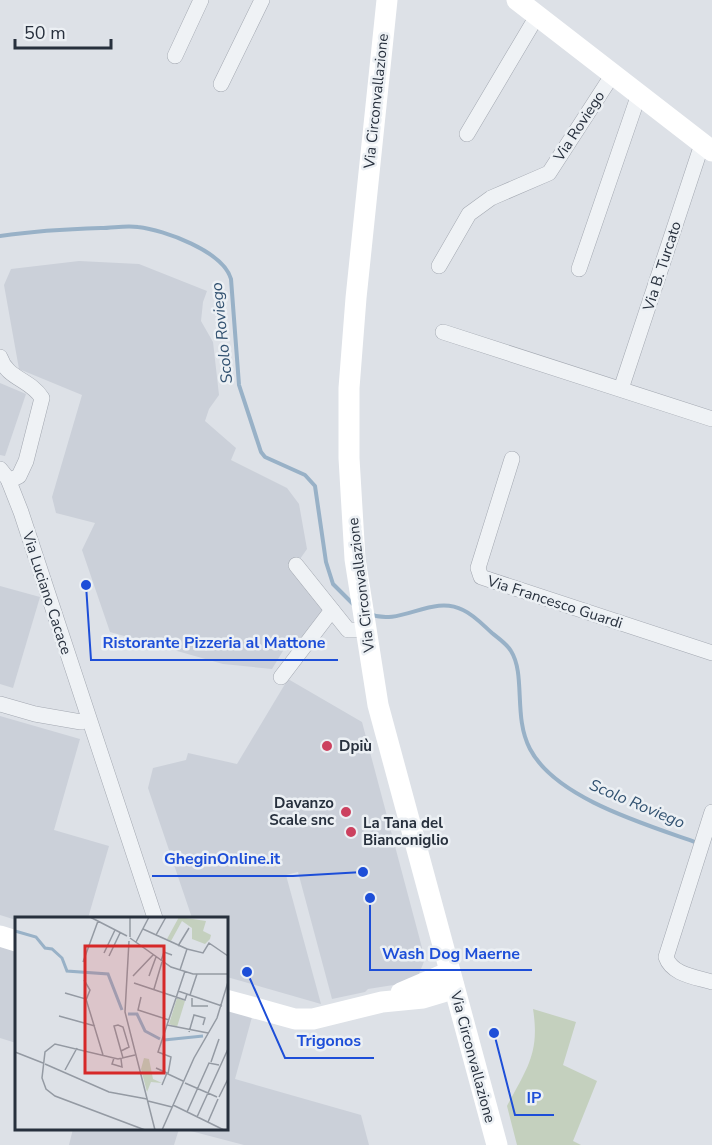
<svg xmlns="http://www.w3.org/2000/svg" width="712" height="1145" viewBox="0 0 712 1145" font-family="'Nunito Sans',sans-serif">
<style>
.built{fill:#cbd0d9}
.green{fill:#c4d0be}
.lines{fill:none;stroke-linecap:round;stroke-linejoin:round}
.stream{stroke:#98b1c7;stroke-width:4}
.street-casing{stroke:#a3a8b1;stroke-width:16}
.street{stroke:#eff2f5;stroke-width:15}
.secondary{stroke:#fff;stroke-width:21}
.poi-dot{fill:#cc415f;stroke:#ecf0f4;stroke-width:2}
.labels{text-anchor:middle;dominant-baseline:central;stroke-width:5;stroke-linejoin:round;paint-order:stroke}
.street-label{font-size:15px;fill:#27303d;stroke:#ecf0f4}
.poi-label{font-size:15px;font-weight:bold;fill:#27303d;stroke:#ecf0f4;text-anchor:start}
.water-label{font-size:16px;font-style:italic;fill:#315170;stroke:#ecf0f4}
.inset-river{fill:none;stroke:#98b1c7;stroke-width:3}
.inset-road{fill:none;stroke:#949aa3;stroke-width:1.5}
.view{fill:#d62828;fill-opacity:0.15;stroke:#d62828;stroke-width:3}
.inset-edge{fill:none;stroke:#27303d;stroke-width:3}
.leader{fill:none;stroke:#1d4ed8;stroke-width:2}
.callout-dot{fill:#1d4ed8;stroke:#ecf0f4;stroke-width:2}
.callout-label{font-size:16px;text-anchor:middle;font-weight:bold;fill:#1d4ed8;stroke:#ecf0f4;stroke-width:5;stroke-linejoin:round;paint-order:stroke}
</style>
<rect width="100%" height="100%" fill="#dde1e7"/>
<g class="built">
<path d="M79,261L139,264L207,291L203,302L201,321L213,342L219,395L209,409L205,421L236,448L231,460L287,488L299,504L307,549L293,569L325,609L296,651L286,646L272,669L223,664L110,632L82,550L95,523L56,513L52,497L82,395L19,369L4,285L11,269Z"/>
<path d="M0,383L26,394L5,456L0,455Z"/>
<path d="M0,586L40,597L13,688L0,684Z"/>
<path d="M288,679L362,722L425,959L419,974L406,983L368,989L365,992L332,999L298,872L286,875L321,1004L227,977L226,918H192L148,788L153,768L186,760L188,753L237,764Z"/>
<path d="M0,716L80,739L54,830L109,846L88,918L16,920L0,915Z"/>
<path d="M0,946L16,951V1043L0,1038Z"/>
<path d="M227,1010L252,1017L235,1079L361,1115L369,1145H244L183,1129L226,1128Z"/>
<path d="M73,1129V1128L179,1129L174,1145H69Z"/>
</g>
<path class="green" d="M533,1009L576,1022L563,1065L597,1081L573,1141L581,1145H517L507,1106C527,1068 540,1053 533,1009Z"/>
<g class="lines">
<g class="stream">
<path d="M0,236C34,231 67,229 101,228C113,228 126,225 138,227C164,230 223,251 231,279L239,385L261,452L265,457L305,475L315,486L326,562L333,584L353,604"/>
<path d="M370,614C400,627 432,594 463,610C474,615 483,625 492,633C498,638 507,644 511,651C526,675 513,717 530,749C556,799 648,825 698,843"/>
</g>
<defs>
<g id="street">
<path d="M175,56L201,0"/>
<path d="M221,84L262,0"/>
<path d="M467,134L537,16"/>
<path d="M439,266L469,214L491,198L549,173L613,74"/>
<path d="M579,269L639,94"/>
<path d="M443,332L712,419"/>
<path d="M0,357C7,379 30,379 42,398L26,461L19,476L9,481"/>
<path d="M621,389L702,144"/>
<path d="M512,459L478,568L481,577L712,653"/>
<path d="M0,469L8,479L21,512L155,918"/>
<path d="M296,565L348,630H365"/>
<path d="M281,677L332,610"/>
<path d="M0,704L35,714L81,722L88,719"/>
<path d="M712,812L666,957C672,975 696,977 712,982"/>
</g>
</defs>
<use href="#street" class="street-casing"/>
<use href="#street" class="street"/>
<g class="secondary">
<path d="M387,0L356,298L349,388V458L355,559L378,705L497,1145"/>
<path d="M517,0L712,151"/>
<path d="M0,936L16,941"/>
<path d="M401,993L450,972"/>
<path d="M226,1000L295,1019H313L382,1002L423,998L443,992L453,984"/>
</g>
</g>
<g class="poi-dot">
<circle cx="327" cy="746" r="6"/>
<circle cx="346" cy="812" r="6"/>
<circle cx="351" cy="832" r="6"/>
</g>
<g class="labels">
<g class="street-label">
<text transform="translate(376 101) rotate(-84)">Via Circonvallazione</text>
<text transform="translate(579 126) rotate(-57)">Via Roviego</text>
<text transform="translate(662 266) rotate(-72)">Via B. Turcato</text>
<text transform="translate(361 585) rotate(-97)">Via Circonvallazione</text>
<text transform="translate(47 593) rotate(72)">Via Luciano Cacace</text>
<text transform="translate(555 602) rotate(18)">Via Francesco Guardi</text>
<text transform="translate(473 1057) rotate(75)">Via Circonvallazione</text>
</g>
<g class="poi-label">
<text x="339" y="746">Dpiù</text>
<text x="334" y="803" text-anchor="end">Davanzo<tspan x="334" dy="17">Scale snc</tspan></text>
<text x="363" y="823">La Tana del<tspan x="363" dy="17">Bianconiglio</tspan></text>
</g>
<g class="water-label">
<text transform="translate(222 333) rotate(-96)">Scolo Roviego</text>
<text transform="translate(637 804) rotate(23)">Scolo Roviego</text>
</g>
</g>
<g transform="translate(15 917)">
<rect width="213" height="213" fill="#dde1e7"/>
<path d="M164,0L191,4L188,14L196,18L195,22L190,27L177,22V11L167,4L156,24L152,22ZM162,81L170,84L162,110L154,107ZM129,141L134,142L138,162L147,166L136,165L132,175L126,152Z" fill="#c4d0be"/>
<path class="inset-river" d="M0,14L21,20L30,31L37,32L47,41L52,54L93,57L107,93M113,97H122L130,114L145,122M149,123L188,119"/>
<path class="inset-road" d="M75,0L112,19M128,12L172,32L165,53M141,18L151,0M115,20V0M115,21L156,50L178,57H212M114,24L110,95L140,213M121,25L134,0M163,29L174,11M172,32L188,36L194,26L213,39M89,36L100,13M94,39L105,16M146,44L149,35L157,38M68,45L83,4M118,59L138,38M134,59L141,40M69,63L75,73L71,83M119,66L170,83L172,77M139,72L147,45M163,74L207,89M50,76L71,82L88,138M175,78L182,57M126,80L123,93L154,103M177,81V89H193M44,99L80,109M152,108L193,116M174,115L179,98L190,101L188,108M106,134L99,109L103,108L108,110L114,130L106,134L108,141M0,135L28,146M120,138L103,142L40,127L30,135L27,161L31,172L40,179L130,213M99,141L97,147L107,150L106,142M196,145L204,122M30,147L94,175L132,182M141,151L152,156L147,168M50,153L62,131M168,164L153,157L156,140L143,135L170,54M170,166L202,180M204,180L213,162M133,184L157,190M158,188L209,213M172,195L194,146L204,148M182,200L213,132M193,205L203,182M147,213L179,141L202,101L213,65"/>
<path class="view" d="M70,29H149V156H70Z"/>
<rect width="213" height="213" class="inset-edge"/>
</g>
<path class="leader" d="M86 585L91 660H338M363 872L293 876H152M370 898L370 970H532M247 972L285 1058H374M494 1033L515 1115H554"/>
<g class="callout-dot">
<circle cx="86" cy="585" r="6"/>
<circle cx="363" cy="872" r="6"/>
<circle cx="370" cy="898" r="6"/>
<circle cx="247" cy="972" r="6"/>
<circle cx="494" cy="1033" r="6"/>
</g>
<g class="callout-label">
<text x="214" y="648">Ristorante Pizzeria al Mattone</text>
<text x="222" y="864">GheginOnline.it</text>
<text x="451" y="959">Wash Dog Maerne</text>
<text x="329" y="1046">Trigonos</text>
<text x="534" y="1103">IP</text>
</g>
<path d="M15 39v9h96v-9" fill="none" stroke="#27303d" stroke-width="3"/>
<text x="24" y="39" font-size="18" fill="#27303d" stroke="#ecf0f4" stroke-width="4.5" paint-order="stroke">50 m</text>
</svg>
